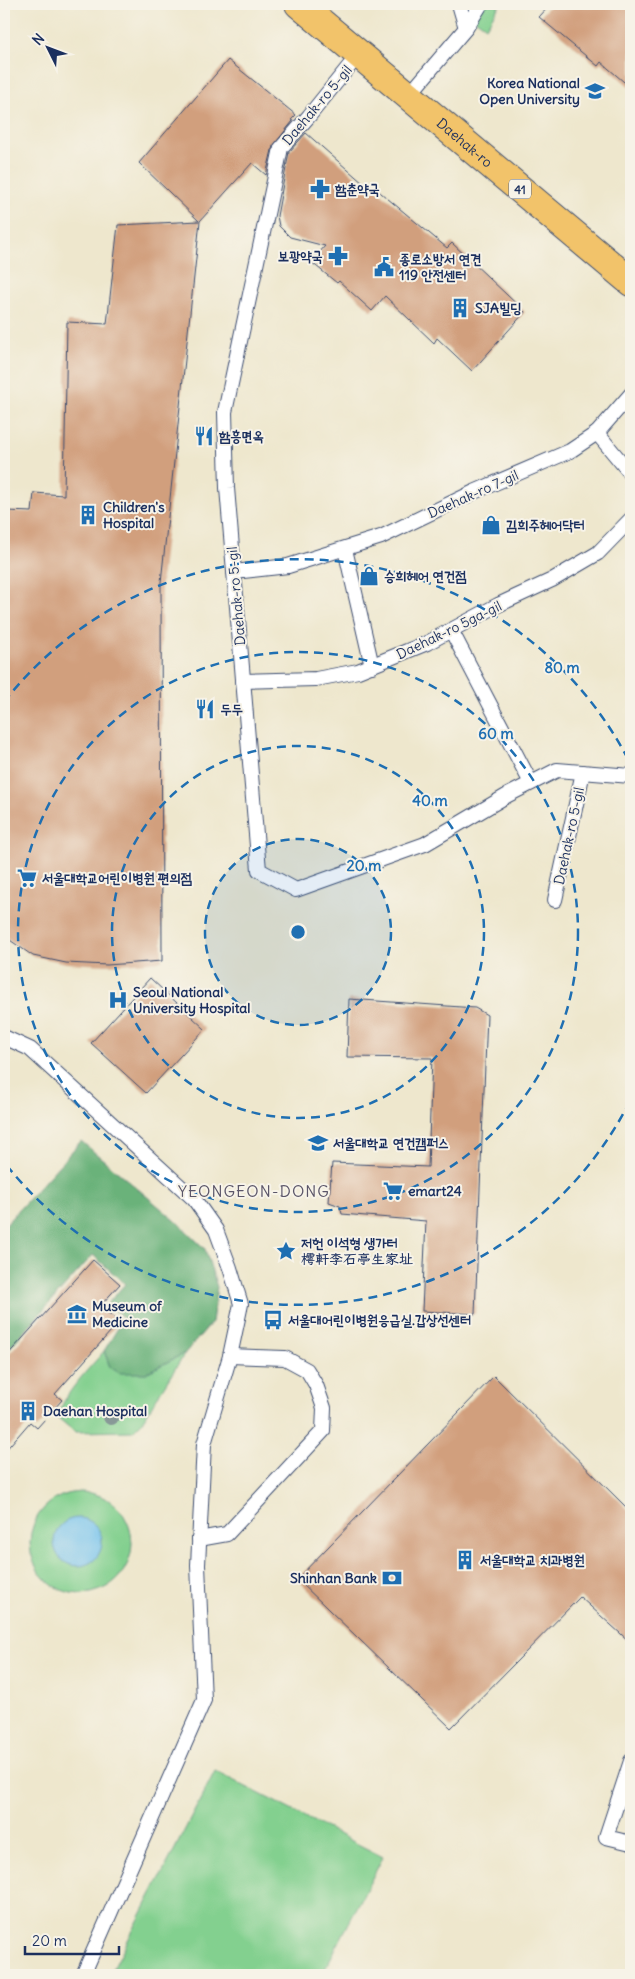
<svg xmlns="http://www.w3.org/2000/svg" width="635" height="1979" viewBox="0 0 635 1979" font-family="Delius,'LXGW WenKai TC','Poor Story',sans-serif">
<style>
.green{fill:#83d08f;stroke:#4f8076}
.forest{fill:#6ab27a;stroke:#42706c}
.water{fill:#73c2ed;stroke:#4778a6}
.building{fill:#d19f7d}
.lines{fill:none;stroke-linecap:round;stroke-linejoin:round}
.service-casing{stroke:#3b4b6f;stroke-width:16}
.primary-casing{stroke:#3b4b6f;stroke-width:30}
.service{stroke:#fff;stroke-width:14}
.primary{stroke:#f2c36a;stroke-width:28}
.tree{fill:#889897}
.ring{fill:none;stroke:#1f6fb2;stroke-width:2.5;stroke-dasharray:9 6}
.labels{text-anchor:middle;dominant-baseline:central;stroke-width:4;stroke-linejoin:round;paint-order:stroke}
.shield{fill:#f7f3e8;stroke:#5d6a87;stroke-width:1}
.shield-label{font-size:12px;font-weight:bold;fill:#1b2f5e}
.poi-label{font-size:14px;font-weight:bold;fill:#1b2f5e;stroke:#f7f3e8;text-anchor:start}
.street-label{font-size:14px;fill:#1b2f5e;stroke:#f7f3e8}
.quarter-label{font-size:16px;letter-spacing:1px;fill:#5b5669;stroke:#f7f3e8}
.centre{fill:#1f6fb2;stroke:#f7f3e8;stroke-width:2.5}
.ring-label{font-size:15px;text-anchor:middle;font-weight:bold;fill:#1f6fb2;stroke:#f7f3e8;stroke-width:4;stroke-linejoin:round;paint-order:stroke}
</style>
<rect width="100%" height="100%" fill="#f7f3e8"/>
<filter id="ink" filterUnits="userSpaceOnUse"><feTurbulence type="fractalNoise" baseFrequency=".02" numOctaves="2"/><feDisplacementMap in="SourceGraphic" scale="10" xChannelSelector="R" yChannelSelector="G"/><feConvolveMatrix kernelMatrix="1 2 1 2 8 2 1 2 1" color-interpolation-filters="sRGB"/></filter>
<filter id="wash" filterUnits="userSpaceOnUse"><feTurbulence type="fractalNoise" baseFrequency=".0096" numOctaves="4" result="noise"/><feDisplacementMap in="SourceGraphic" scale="20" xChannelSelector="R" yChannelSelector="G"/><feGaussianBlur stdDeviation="1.12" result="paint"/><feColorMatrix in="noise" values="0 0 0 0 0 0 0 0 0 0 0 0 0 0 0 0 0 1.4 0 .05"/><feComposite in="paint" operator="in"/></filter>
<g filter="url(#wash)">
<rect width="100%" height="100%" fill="#eee7cd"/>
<g class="green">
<path d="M454,4H500L486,27Z"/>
<path d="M104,1351L110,1367L146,1373L185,1353L141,1423L133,1431L75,1432L58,1418C61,1396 90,1368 104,1351Z"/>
<circle cx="81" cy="1543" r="51"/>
<path d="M215,1771L383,1857L322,1975H110Z"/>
</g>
<path class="forest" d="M81,1141L176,1221L205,1249L217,1287L212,1322L185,1353L146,1373H119L110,1367L104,1351L124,1318L107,1304L125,1284L93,1255L4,1354V1226Z"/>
<circle class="water" cx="78" cy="1542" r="24"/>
<g id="blocks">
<g class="building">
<path d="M551,4H631V88L601,62L598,66L539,17Z"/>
<path d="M228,60L296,115L291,120L293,121L273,146L266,175L252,163L200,221L161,582L162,961L107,965L66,963L33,956L4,936V518H7V511L32,512L34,493L64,495L67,322L107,324L118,225L199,221L139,163Z"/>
<path d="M306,133L372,191L375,188L447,248L452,243L525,312L472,371L437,338L434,343L385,296L372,311L339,281L337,283L311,262L325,246L290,237L279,226L277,216L289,152Z"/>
<path d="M150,978L205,1029L146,1093L91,1043Z"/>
<path d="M349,999L475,1008L487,1015L475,1314L422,1311L426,1221L342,1214L340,1206L329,1202L332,1163L428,1167L432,1058L347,1057Z"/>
<path d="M93,1260L120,1284L100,1306L119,1322L55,1394L62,1400L37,1428L30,1422L4,1452V1359Z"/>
<path d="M494,1376L631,1512V1643L580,1597L451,1728L297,1579Z"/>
</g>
</g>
</g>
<g filter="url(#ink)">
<use href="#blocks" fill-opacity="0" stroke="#3b4b6f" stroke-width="1"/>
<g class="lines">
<defs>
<g id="service">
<path d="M459,4L466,28"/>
<path d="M359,54L309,116L281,148L225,412L227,488L259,870L296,890L425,844L508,795L557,770L631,776"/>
<path d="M409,95L466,28L481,4"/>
<path d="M597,433L631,474"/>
<path d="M345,549L372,666"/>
<path d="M234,572L288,566L381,537L474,492L570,451L597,433L631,394"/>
<path d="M451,630L531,783"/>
<path d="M243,681L316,679L358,671L427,643L498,605L552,580L598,553L631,519"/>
<path d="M555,900L583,772"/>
<path d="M4,1037L30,1049L194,1199L216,1230L230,1268L241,1304L230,1356L204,1444L198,1565L204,1700L83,1975"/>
<path d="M199,1539L227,1534L323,1431L324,1408L316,1385L307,1370L285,1358L230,1356"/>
<path d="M631,1761L606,1837L631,1843"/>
</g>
<g id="primary">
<path id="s1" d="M299,4L631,282"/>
</g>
</defs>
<use href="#service" class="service-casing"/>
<use href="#primary" class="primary-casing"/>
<use href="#service" class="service"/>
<use href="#primary" class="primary"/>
</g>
<circle class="tree" cx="111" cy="1417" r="8"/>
</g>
<circle cx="298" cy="932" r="93" fill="#1f6fb2" fill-opacity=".12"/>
<g class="ring">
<circle cx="298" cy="932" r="93"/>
<circle cx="298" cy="932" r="186"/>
<circle cx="298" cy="932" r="280"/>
<path d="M630 1101A373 373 0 0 1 4 1162M4 702A373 373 0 0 1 630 763"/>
</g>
<defs>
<symbol id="university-bare" viewBox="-9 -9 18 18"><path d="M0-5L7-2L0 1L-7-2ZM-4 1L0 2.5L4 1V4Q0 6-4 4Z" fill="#1f6fb2" stroke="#f7f3e8" stroke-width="2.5" paint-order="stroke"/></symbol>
<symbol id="pharmacy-bare" viewBox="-9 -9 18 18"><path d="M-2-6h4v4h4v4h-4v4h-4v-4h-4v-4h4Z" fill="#1f6fb2" stroke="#f7f3e8" stroke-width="2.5" paint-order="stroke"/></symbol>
<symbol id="civic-bare" viewBox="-9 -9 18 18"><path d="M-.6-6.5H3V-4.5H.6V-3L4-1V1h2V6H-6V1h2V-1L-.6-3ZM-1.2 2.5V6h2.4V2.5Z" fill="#1f6fb2" stroke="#f7f3e8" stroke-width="2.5" paint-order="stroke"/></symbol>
<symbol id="building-bare" viewBox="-9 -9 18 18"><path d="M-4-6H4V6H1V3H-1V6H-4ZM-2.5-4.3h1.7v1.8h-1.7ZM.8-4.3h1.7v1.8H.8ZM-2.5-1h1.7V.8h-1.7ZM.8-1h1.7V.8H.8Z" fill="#1f6fb2" stroke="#f7f3e8" stroke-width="2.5" paint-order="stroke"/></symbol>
<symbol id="restaurant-bare" viewBox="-9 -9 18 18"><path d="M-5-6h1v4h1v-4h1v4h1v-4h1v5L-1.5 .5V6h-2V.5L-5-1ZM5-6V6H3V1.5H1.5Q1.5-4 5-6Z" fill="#1f6fb2" stroke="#f7f3e8" stroke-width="2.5" paint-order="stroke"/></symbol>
<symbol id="shop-bare" viewBox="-9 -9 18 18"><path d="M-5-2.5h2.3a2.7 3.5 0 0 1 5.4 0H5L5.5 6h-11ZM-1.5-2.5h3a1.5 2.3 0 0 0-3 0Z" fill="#1f6fb2" stroke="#f7f3e8" stroke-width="2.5" paint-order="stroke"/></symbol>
<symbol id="supermarket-bare" viewBox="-9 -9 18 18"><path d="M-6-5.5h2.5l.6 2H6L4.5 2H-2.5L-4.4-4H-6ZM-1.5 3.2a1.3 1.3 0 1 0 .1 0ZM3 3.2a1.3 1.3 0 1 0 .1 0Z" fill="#1f6fb2" stroke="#f7f3e8" stroke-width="2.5" paint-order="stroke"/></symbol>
<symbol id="hospital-bare" viewBox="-9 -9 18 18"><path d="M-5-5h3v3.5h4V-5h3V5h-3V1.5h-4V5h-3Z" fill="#1f6fb2" stroke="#f7f3e8" stroke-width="2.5" paint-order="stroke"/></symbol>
<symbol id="sight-bare" viewBox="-9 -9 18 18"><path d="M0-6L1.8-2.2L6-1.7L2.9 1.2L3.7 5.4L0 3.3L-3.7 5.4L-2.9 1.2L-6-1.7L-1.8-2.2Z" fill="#1f6fb2" stroke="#f7f3e8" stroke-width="2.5" paint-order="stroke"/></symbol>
<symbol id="museum-bare" viewBox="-9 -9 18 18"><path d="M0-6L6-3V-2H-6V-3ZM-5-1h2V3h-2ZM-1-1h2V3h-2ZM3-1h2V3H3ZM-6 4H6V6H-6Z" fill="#1f6fb2" stroke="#f7f3e8" stroke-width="2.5" paint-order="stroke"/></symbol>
<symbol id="bus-bare" viewBox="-9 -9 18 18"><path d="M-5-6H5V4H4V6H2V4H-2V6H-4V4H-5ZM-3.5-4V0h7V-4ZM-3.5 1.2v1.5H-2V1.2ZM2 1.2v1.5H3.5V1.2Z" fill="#1f6fb2" stroke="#f7f3e8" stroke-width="2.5" paint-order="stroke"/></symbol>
<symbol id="bank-bare" viewBox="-9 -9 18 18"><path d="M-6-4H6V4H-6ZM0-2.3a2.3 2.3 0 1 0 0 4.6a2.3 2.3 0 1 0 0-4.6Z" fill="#1f6fb2" stroke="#f7f3e8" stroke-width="2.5" paint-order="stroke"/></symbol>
</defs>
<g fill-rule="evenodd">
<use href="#university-bare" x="581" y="77" width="28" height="28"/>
<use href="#pharmacy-bare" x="306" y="175" width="28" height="28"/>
<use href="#pharmacy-bare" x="324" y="242" width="28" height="28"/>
<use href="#civic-bare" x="370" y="253" width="28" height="28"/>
<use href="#building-bare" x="446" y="294" width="28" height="28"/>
<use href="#restaurant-bare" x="190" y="422" width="28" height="28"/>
<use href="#building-bare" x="74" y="501" width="28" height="28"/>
<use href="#shop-bare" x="477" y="511" width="28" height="28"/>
<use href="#shop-bare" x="355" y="562" width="28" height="28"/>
<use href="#restaurant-bare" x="191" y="695" width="28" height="28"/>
<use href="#supermarket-bare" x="13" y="864" width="28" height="28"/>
<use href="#hospital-bare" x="104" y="986" width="28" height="28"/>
<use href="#university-bare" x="304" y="1129" width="28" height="28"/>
<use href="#supermarket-bare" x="379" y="1177" width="28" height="28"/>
<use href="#sight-bare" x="272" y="1237" width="28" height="28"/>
<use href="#museum-bare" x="63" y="1300" width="28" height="28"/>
<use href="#bus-bare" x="259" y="1306" width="28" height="28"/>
<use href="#building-bare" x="14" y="1397" width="28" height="28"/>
<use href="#building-bare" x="451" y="1546" width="28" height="28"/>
<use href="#bank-bare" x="378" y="1564" width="28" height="28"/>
</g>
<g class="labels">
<rect class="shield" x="509" y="179.5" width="22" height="19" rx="4"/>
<g class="shield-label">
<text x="520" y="189">41</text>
</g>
<g class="poi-label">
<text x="580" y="83" text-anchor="end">Korea National<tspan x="580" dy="16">Open University</tspan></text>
<text x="335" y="189">함춘약국</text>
<text x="323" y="256" text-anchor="end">보광약국</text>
<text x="399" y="259">종로소방서 연견<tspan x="399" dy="16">119 안전센터</tspan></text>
<text x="475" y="308">SJA빌딩</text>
<text x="219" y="436">함흥면옥</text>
<text x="103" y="507">Children's<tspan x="103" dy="16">Hospital</tspan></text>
<text x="506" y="525">김희주헤어닥터</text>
<text x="384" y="576">승희헤어 연건점</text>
<text x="220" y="709">두두</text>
<text x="42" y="878">서울대학교어린이병원 편의점</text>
<text x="133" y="992">Seoul National<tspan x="133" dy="16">University Hospital</tspan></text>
<text x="333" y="1143">서울대학교 연건캠퍼스</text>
<text x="408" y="1191">emart24</text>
<text x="301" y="1243">저헌 이석형 생가터<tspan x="301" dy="16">樗軒李石亭生家址</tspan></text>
<text x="92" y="1306">Museum of<tspan x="92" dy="16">Medicine</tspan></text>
<text x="288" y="1320">서울대어린이병원응급실.갑상선센터</text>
<text x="43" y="1411">Daehan Hospital</text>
<text x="480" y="1560">서울대학교 치과병원</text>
<text x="377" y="1578" text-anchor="end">Shinhan Bank</text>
</g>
<g class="street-label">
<text transform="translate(317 105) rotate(-50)">Daehak-ro 5-gil</text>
<text stroke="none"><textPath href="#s1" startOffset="216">Daehak-ro</textPath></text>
<text transform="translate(473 494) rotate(-24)">Daehak-ro 7-gil</text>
<text transform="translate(236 596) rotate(-95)">Daehak-ro 5-gil</text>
<text transform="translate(449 630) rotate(-26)">Daehak-ro 5ga-gil</text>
<text transform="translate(569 836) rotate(-78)">Daehak-ro 5-gil</text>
</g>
<g class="quarter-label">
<text x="254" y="1191">YEONGEON-DONG</text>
</g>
</g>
<circle cx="298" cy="932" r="8" class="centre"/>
<g class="ring-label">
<text x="562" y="673">80 m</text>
<text x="496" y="739">60 m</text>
<text x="430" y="806">40 m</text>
<text x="364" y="871">20 m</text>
</g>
<rect width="635" height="1979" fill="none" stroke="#f7f3e8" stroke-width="20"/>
<g transform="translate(48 48) rotate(312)" stroke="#f7f3e8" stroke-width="4" paint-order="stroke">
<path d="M0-4L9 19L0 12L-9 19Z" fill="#1b2f5e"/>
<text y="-8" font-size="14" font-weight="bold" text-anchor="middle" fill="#1b2f5e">N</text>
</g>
<path d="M25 1946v8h94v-8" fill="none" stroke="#1b2f5e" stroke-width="2.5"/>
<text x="32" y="1946" font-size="15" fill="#1b2f5e" stroke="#f7f3e8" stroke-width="4" paint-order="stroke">20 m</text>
</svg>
